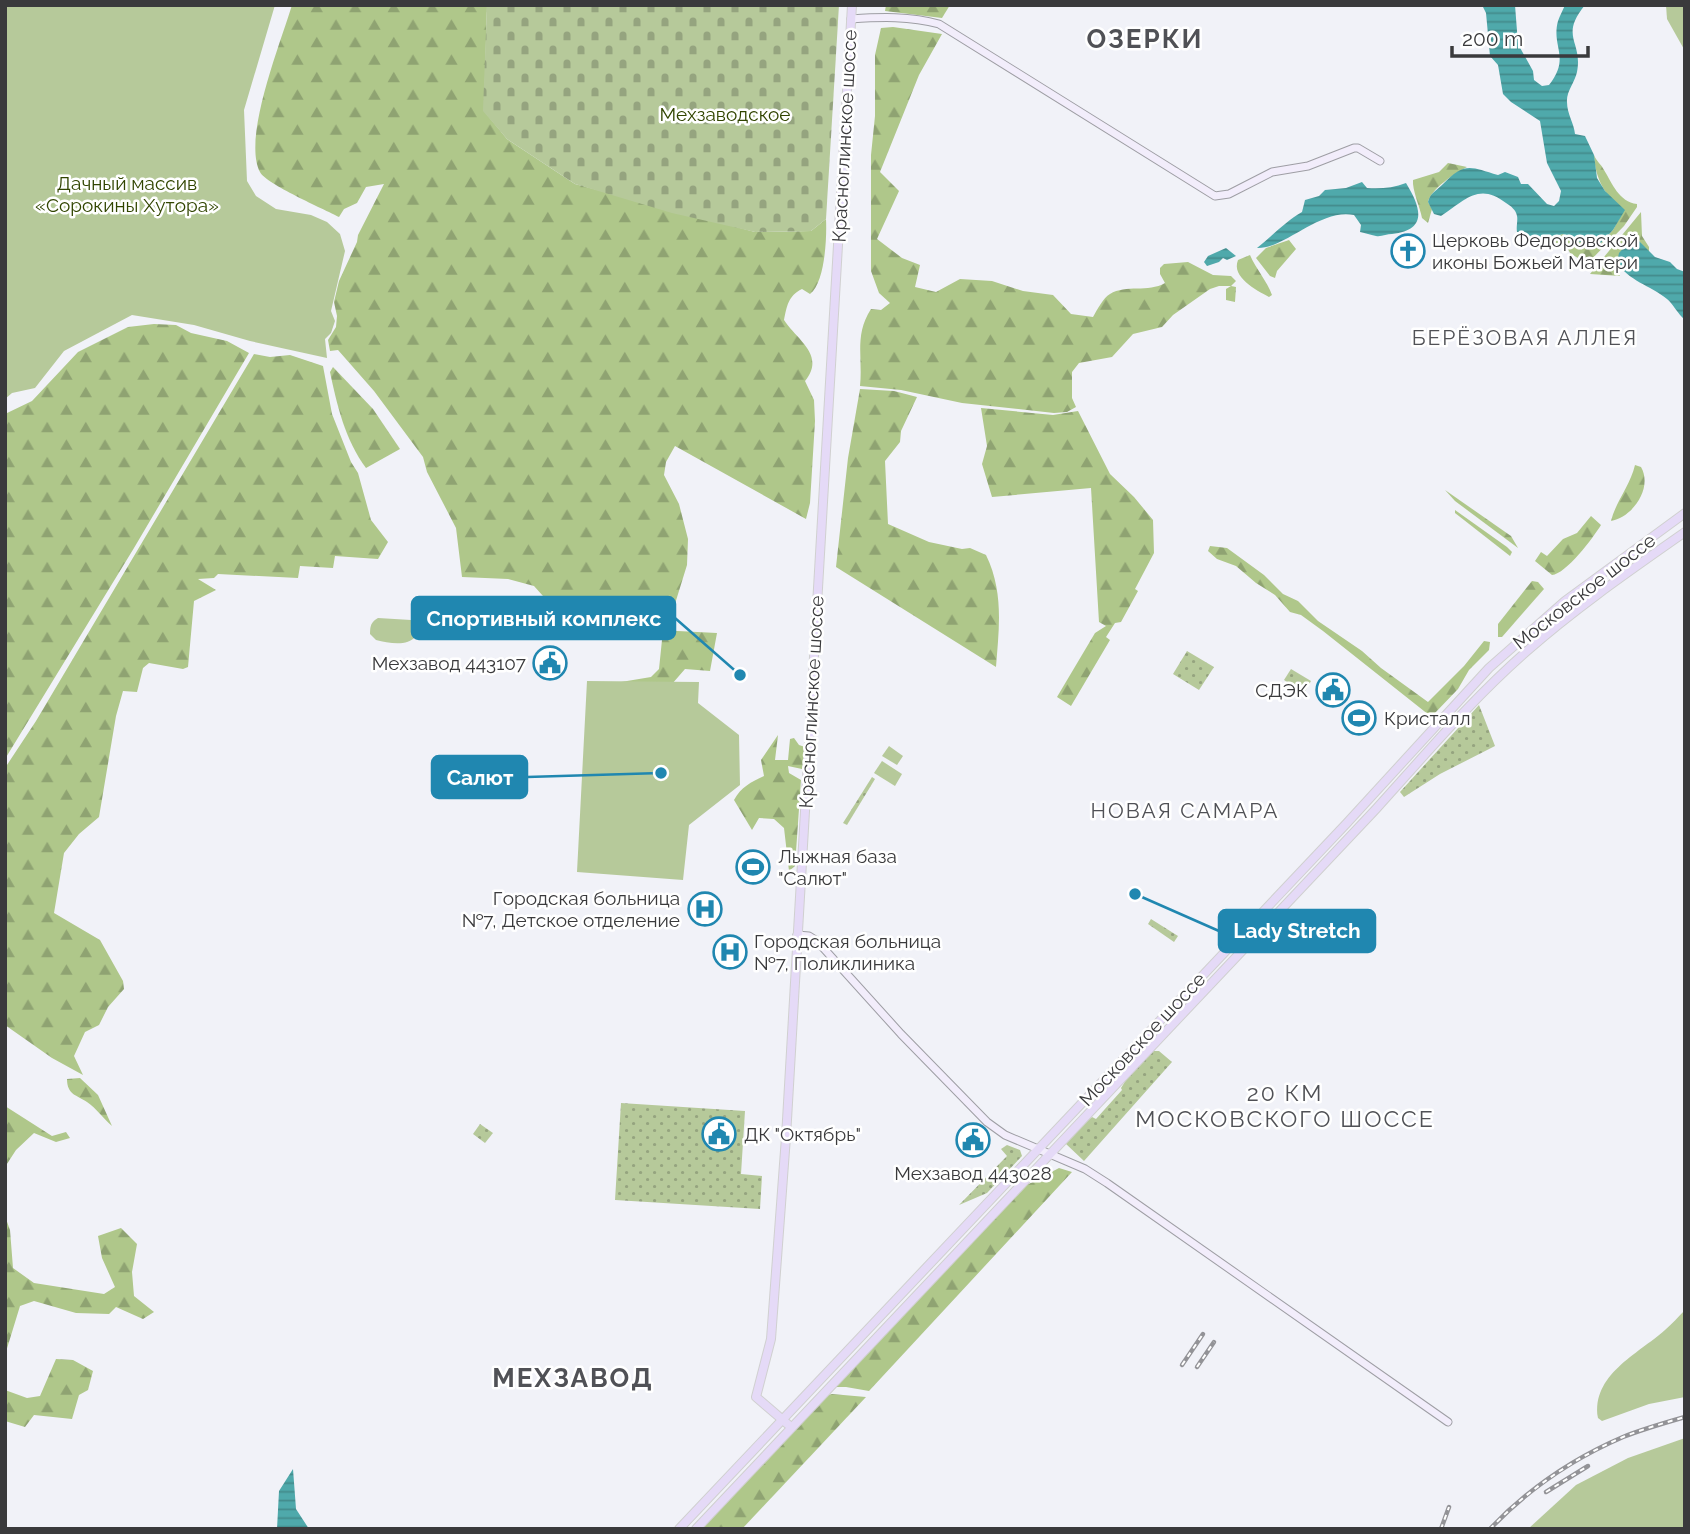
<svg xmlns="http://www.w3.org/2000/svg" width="1690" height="1534" viewBox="0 0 1690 1534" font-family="Raleway,sans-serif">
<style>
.grass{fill:url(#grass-dots)}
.forest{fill:url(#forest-firs)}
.cemetery{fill:url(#cemetery-stones)}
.garden{fill:#b6c99a}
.water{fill:url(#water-rules)}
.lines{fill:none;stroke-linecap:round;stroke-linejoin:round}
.secondary-casing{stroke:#9e9ea4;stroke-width:9}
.primary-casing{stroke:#d0d0d0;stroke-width:10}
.secondary{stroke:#f2edfb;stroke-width:7}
.primary{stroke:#e5daf7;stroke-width:8}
.rail-casing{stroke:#939397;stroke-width:4.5}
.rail{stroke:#fff;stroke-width:2;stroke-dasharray:5;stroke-linecap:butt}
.labels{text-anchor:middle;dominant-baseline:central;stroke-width:5;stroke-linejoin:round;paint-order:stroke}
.park-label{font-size:19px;fill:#314500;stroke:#fff}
.street-label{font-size:19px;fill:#3a3a3c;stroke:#fff}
.poi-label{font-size:19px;fill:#3a3a3c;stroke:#fff;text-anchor:start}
.neighbourhood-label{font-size:21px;letter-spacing:2px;fill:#505156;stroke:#fff}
.quarter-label{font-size:23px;letter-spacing:2px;fill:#505156;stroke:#fff}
.district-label{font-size:26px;font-weight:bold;letter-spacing:2px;fill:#505156;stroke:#fff}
.leader{fill:none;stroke:#2087b0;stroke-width:2.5}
.callout-dot{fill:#2087b0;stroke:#fff;stroke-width:2.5}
.callout{fill:#2087b0;stroke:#2087b0;stroke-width:2.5}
.callout-label{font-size:21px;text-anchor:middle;font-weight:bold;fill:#fff}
</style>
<defs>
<pattern id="grass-dots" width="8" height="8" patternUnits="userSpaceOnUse" patternTransform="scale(1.75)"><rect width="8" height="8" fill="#b6c99a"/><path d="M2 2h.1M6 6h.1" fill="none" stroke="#95a47f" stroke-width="1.8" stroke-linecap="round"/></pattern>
<pattern id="forest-firs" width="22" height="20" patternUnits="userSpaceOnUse" patternTransform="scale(1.75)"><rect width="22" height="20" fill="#afc78a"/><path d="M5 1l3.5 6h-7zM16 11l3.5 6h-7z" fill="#8fa372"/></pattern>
<pattern id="cemetery-stones" width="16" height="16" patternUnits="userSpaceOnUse" patternTransform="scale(1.75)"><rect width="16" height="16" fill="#b6c99a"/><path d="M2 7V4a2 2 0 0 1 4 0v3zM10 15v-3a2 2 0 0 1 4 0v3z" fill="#95a47f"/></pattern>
<pattern id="water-rules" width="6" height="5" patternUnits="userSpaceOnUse" patternTransform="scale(1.75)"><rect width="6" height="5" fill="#4fa9ab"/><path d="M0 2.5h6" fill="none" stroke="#438b8c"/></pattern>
</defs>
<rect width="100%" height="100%" fill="#f1f2f8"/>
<g class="grass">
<path d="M1187,651L1214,667L1199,690L1173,674Z"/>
<path d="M1291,669L1311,681L1304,693L1284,680Z"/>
<path d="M1479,705L1495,746L1440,774L1404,797L1400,792Z"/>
<path d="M872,777L875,779L847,825L843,823Z"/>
<path d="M1151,919L1178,936L1174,942L1148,924Z"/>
<path d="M1153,1051H1159L1172,1062L1084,1161L1065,1143L1082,1125L1092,1117L1096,1119L1122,1090L1121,1088L1128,1077Z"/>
<path d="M621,1103L745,1111L741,1174L762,1176L760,1209L615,1200Z"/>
<path d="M480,1124L493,1133L485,1143L473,1134Z"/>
<path d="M1007,1145L1020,1150L1022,1156L987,1193L959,1205L1007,1156L1001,1149Z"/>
</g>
<g class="forest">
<path d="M292,5H487L484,111L507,139L575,184L755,232L811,231L826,219C827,237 825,283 810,294L802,289C788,296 787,306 784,320C797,340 826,355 805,381L814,400L815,421L810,503L806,519L675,446L666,462L664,475L679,504L688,539L687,565L674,607L661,614L552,606L534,586L508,579L462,577L456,528L427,472L423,457L374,391L338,350L330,351L328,340L336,327L337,316L334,302L339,281L357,242L358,235L384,184L366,187L357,203L344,209L339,217C324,209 266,184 260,172C242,138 281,42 292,5Z"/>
<path d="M886,5H950L942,18L885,11Z"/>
<path d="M893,27L942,34L919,75L880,172L899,191L877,239L902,258L920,265L915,287L936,292L960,279L992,281L1023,291L1053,295L1071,314L1093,317C1097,310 1103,298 1110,294C1126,284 1148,293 1165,283L1160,274V268L1164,264L1188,262L1213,275L1231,276L1236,281L1231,286L1236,287L1235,302L1226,300V289L1231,286H1219L1210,289L1173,315L1162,327L1133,334L1112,357L1079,363L1072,372V398L1076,407L1067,412L1054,413L962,403L901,390L860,386C863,358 854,335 871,309L881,310L890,303L879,293L871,271V155L875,116V55L881,28Z"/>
<path d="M1594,155C1597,162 1601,164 1604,170C1612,183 1619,202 1637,204V207L1624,226L1587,264L1570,253L1565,243H1549L1538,240L1563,234L1572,240L1598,246L1613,230L1624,210C1605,197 1595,178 1594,155Z"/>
<path d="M1448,163L1467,167C1455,173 1431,189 1428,202L1432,209L1428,223L1422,218C1420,207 1412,190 1413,180L1439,172Z"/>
<path d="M1641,212L1642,236L1649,247V253L1638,240L1617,262L1616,270L1620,276L1590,274Z"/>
<path d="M1289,240L1296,249L1277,271L1275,278L1270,276L1256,258L1266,248Z"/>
<path d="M1250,255C1256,269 1267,281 1272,295L1269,297C1256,290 1231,277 1238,260Z"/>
<path d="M154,324L176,325L191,333L227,341L249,353L134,548L5,759V414L32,401L78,352L128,327Z"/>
<path d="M254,354L270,357L290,355L323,366L332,414L351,462L358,473L371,520L388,542L378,559L335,556L333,568L300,566L298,578L218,574L214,578L198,579L216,590L194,601L188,667L183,669L149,663L143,668L137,692L123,691L116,716L99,817L79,834L64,853L54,913L100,940L123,981L124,989L108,1007L99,1025L85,1032L74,1056L83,1075L52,1058L5,1025V768L36,721Z"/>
<path d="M333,367L373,409L400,449L366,468C345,440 337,405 330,372Z"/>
<path d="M860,389L894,391L917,397L901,431L900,442L885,461L888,524L929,542L962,549L970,548L986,555C1004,592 999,628 996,667L836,567L848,458Z"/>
<path d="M981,408L1053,415L1078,411L1110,474L1134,497L1153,520L1154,553L1135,589L1138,591L1121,622L1115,623L1106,637L1110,640L1071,706L1057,697L1095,633L1106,626L1099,622L1091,488L992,497L982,464L987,446Z"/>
<path d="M1635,465L1641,467C1653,488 1633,517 1611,521C1616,501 1630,486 1635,465Z"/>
<path d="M1445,490L1511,536L1518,548L1455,501Z"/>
<path d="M1455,510L1507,547L1512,552L1510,556L1455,513Z"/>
<path d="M1591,516L1601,525C1593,538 1566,574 1552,575L1535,561L1541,552L1547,556L1563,539L1577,533Z"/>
<path d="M1210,546L1227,548L1264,575L1283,594L1298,601L1318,621L1362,651L1381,668L1428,702L1464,666L1484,641L1490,642L1489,650L1469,670L1458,689L1434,714L1429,715L1323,631L1301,615L1290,612L1275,595L1256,583L1236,566L1217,559L1208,551Z"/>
<path d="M1532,581L1538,582L1544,589L1502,637H1498V624Z"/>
<path d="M658,630L717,633L710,671L685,669L672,684L621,682L651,677L659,669L662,640Z"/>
<path d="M778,735L775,760H788L790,739L794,738L799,745L805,747L802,769L788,766L789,773L801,780L795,866L789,871L784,828L774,819L759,818L752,830L734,800C741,787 751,782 764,776L761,760Z"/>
<path d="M80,1078L98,1095L112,1126C104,1119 96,1108 87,1102C77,1095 67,1095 67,1079Z"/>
<path d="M5,1106L52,1136L66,1132L70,1138L56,1142L34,1133L16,1150L5,1167Z"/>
<path d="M1059,1168L1072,1172L869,1391L846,1387H830L1012,1193Z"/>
<path d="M5,1216L10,1230L13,1268L34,1283L104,1294L115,1287L102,1258L98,1236L121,1228L137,1244L132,1272L134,1296L154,1312L143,1319L116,1307L109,1314L76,1313L34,1301L20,1306L5,1355Z"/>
<path d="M56,1359L73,1360L93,1371L88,1390L79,1395L72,1419L34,1415L25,1427L5,1421V1390L27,1398L40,1396Z"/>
<path d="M832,1394L866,1397L742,1529H701L821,1397Z"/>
</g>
<path class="cemetery" d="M487,5H839L826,219L811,231L755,232L672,213L575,184L507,139L483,111Z"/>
<g class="garden">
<path d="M5,5H275L244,110L247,181L256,196L276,209L311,215L327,222L340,234L345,251L331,311L335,321L331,333L325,339L327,358L250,341L194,325L132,315L64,351L35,388L12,393L5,399Z"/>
<path d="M1666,5L1685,6V51L1667,19Z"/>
<path d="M378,618L411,620L417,626L416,636C407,647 389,643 376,640L370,634C370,626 371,622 378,618Z"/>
<path d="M587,681L699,682L698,703L739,735L740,785L689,825L683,880L577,872Z"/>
<path d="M889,746L903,756L897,765L882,756Z"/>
<path d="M882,761L902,774L895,786L874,773Z"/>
<path d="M1685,1310V1397L1649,1404L1602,1421L1598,1418C1591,1375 1638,1354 1665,1330C1672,1324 1678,1317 1685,1310Z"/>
<path d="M1685,1438V1529H1528L1576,1485L1628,1458Z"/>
</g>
<g class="water">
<path d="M1482,5H1515L1518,44L1533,71L1534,80L1542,86L1549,85C1571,57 1551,47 1558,21C1560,15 1563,10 1565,5H1585C1559,37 1583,41 1577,72C1575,82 1566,92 1567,102C1567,114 1574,123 1575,134L1585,136L1594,155L1597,178L1605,191L1625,210L1613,230L1598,246L1572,240L1563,234L1538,240L1517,232C1516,227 1518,220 1517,216C1516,210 1511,206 1506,203C1479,182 1465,200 1441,216L1434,214L1428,202C1430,193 1436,191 1442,185C1465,161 1470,167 1498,175L1505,172L1518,177L1521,184H1528L1547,204L1554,206L1559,201L1561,191L1547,163L1540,121L1511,102L1503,94L1498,65L1490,56L1486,13Z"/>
<path d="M1362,182L1367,188C1380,189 1393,188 1406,183C1422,209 1427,230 1392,234C1387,234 1381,237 1376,236C1370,235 1366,233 1360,232L1361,225L1354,215C1320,208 1285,249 1257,248C1272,236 1286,221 1302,212L1305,200L1319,196L1325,190L1346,188Z"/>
<path d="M1632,239L1638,240L1655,257L1670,262L1677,269L1685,272V320C1678,314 1673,304 1667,299C1650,285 1628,281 1617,262L1619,253Z"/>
<path d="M1226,248L1236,256L1227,260L1223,258L1219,262L1207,266L1204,262L1208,256Z"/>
<path d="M293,1469L296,1509L309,1529H277L279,1491Z"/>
</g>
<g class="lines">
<defs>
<g id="secondary">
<path d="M851,19C881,17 910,16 939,24L1215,196L1229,194L1272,172L1308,166L1354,148H1358L1380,161"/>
<path d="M797,935L809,936L817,941L901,1034L987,1122L1005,1135L1085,1169L1107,1183L1448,1422"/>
</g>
<g id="primary">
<path d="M791,1427L756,1397L771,1339L786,1137L852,5"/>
<path d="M679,1529L1346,824L1489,668L1565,601L1685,513"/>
<path d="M696,1529L1376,809C1425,755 1472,699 1527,651C1577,607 1631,570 1685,532"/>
</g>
</defs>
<use href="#secondary" class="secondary-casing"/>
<use href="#primary" class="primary-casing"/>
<use href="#secondary" class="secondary"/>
<use href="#primary" class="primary"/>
<defs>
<g id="rail">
<path d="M1182,1365L1203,1334"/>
<path d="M1197,1367L1214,1342"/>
<path d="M1546,1492L1588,1466"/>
<path d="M1441,1529L1449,1507"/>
<path d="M1490,1529C1527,1490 1574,1458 1623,1437C1643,1429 1664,1423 1685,1417"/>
</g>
</defs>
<use href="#rail" class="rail-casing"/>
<use href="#rail" class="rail"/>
</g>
<defs>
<symbol id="church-ring" viewBox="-11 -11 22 22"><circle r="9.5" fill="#fff" stroke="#2087b0" stroke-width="1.5"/><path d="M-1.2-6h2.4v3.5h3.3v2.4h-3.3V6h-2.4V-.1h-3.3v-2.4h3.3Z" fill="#2087b0"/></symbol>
<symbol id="civic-ring" viewBox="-11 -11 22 22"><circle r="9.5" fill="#fff" stroke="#2087b0" stroke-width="1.5"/><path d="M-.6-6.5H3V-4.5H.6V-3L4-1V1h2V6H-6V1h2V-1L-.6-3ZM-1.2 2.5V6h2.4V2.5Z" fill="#2087b0"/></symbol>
<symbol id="stadium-ring" viewBox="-11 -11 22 22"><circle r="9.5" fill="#fff" stroke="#2087b0" stroke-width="1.5"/><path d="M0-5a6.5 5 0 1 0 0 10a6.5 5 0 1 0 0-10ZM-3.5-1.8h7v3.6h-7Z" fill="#2087b0"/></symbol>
<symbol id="hospital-ring" viewBox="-11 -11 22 22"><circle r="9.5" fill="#fff" stroke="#2087b0" stroke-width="1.5"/><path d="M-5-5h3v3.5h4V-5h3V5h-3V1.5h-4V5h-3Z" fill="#2087b0"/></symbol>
</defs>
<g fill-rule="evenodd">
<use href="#church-ring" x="1389" y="232" width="38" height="38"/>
<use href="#civic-ring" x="531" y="644" width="38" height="38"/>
<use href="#civic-ring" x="1314" y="671" width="38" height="38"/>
<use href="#stadium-ring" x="1340" y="699" width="38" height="38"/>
<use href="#stadium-ring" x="734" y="848" width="38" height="38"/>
<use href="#hospital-ring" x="686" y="890" width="38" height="38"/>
<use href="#hospital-ring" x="711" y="933" width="38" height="38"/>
<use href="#civic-ring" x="700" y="1115" width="38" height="38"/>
<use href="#civic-ring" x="954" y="1121" width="38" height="38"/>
</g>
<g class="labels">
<g class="park-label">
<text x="725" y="114">Мехзаводское</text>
<text x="127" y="183">Дачный массив<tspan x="127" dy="22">«Сорокины Хутора»</tspan></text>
</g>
<g class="street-label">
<text transform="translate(844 136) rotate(-87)">Красноглинское шоссе</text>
<text transform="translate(1584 591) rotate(-38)">Московское шоссе</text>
<text transform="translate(811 702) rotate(-87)">Красноглинское шоссе</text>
<text transform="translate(1142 1039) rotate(-47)">Московское шоссе</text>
</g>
<g class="poi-label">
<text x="1432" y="240">Церковь Федоровской<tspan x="1432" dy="22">иконы Божьей Матери</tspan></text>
<text x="526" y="663" text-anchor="end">Мехзавод 443107</text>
<text x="1308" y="690" text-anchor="end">СДЭК</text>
<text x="1384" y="718">Кристалл</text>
<text x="778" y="856">Лыжная база<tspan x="778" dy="22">"Салют"</tspan></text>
<text x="680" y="898" text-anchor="end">Городская больница<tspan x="680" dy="22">№7, Детское отделение</tspan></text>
<text x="754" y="941">Городская больница<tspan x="754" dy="22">№7, Поликлиника</tspan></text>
<text x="744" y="1134">ДК "Октябрь"</text>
<text x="973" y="1173" text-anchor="middle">Мехзавод 443028</text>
</g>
<g class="neighbourhood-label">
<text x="1525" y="337">БЕРЁЗОВАЯ АЛЛЕЯ</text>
<text x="1185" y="810">НОВАЯ САМАРА</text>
</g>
<g class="quarter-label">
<text x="1285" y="1092">20 КМ<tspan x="1285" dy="26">МОСКОВСКОГО ШОССЕ</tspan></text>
</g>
<g class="district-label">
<text x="1145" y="39">ОЗЕРКИ</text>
<text x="573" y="1378">МЕХЗАВОД</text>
</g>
</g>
<path class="leader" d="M740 675L675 618M661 773L527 777M1135 894L1219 931"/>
<g class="callout-dot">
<circle cx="740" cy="675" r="7"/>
<circle cx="661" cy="773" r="7"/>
<circle cx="1135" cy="894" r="7"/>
</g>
<g class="callout">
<rect x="412" y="597" width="263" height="42" rx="7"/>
<rect x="432" y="756" width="95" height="42" rx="7"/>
<rect x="1219" y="910" width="156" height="42" rx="7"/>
</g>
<g class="callout-label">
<text x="544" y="626">Спортивный комплекс</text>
<text x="480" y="785">Салют</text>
<text x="1297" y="938">Lady Stretch</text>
</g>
<rect width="1690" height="1534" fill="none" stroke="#3a3a3c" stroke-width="14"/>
<path d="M1452 46v10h136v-10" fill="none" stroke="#3a3a3c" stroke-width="3.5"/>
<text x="1462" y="46" font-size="21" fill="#3a3a3c" stroke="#ffffff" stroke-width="5" paint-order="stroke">200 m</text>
</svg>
